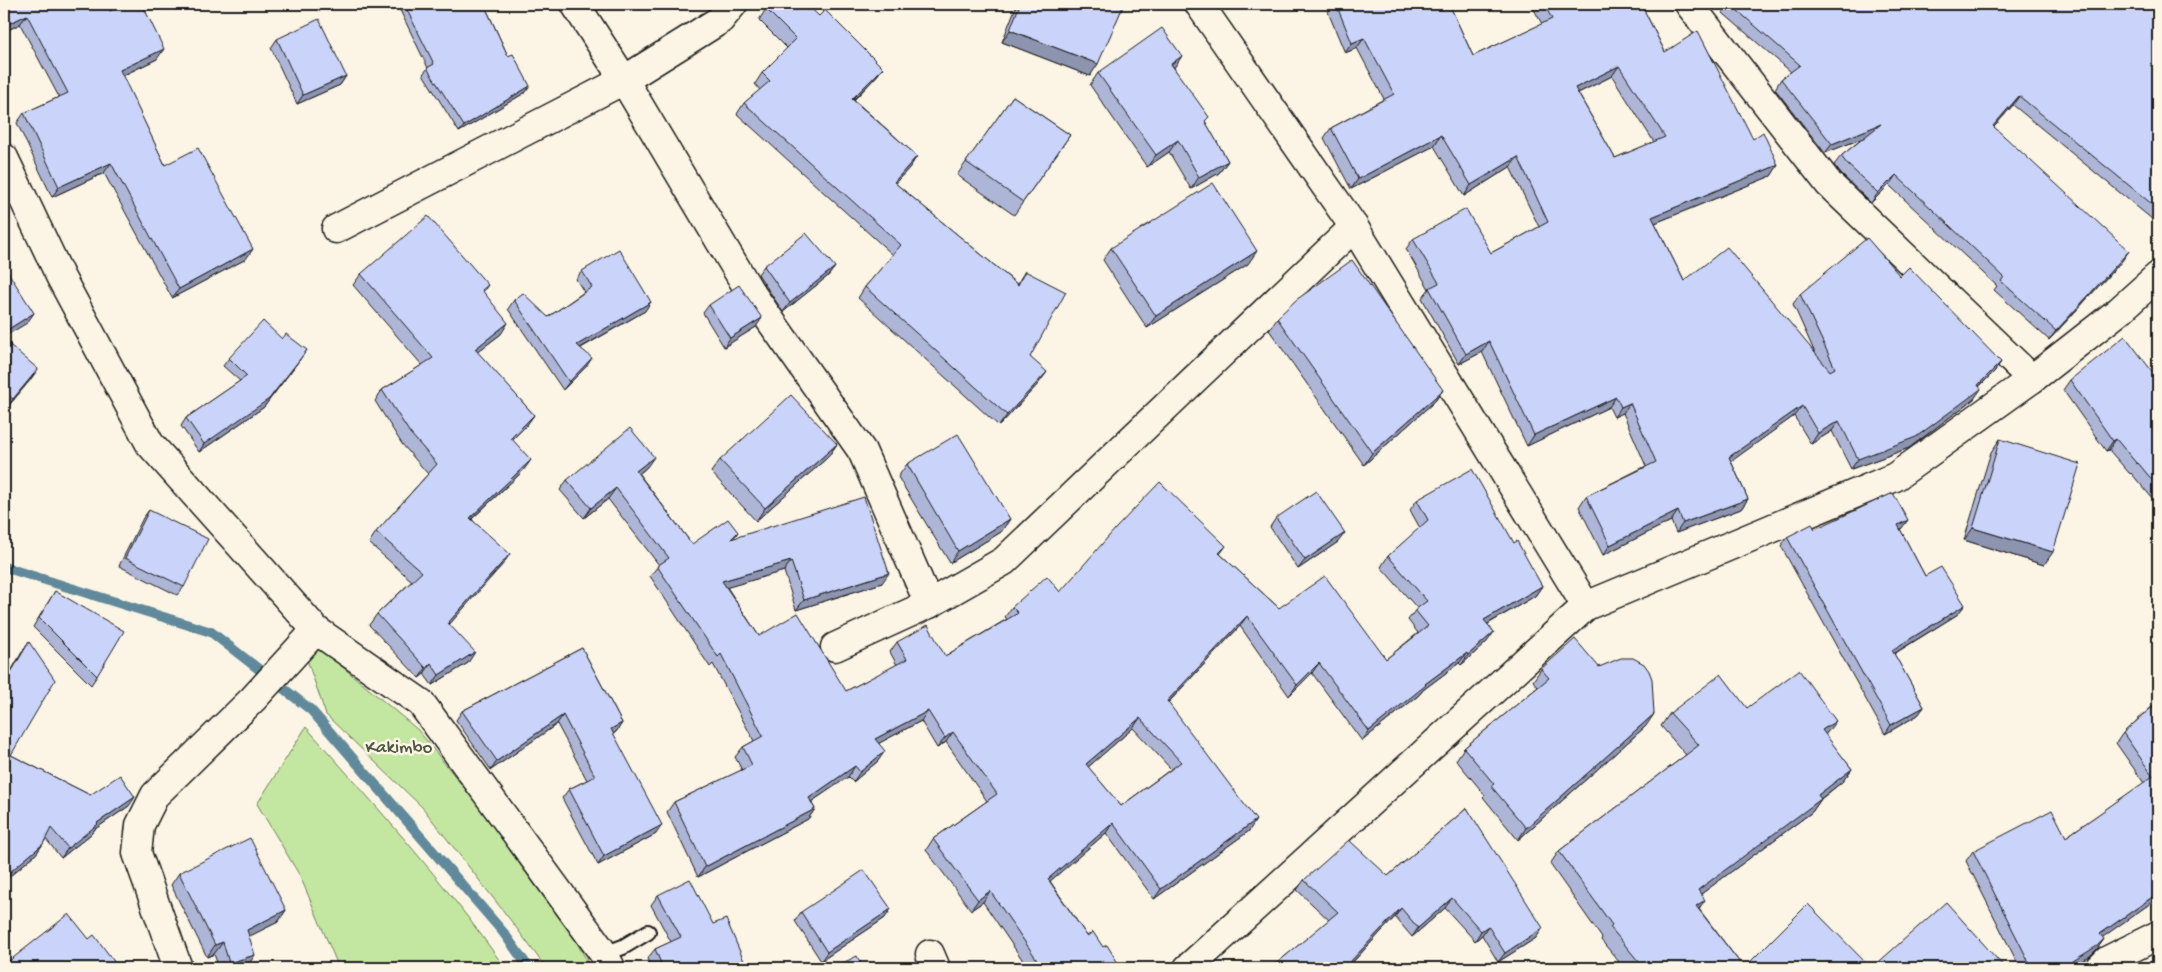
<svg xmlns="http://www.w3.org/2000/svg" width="2162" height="972" viewBox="0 0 2162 972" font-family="'Gochi Hand',sans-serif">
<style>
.green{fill:#c3e6a0;stroke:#70815e}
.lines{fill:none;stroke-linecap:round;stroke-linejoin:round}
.stream{stroke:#608a9b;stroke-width:10}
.lane-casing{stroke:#1c1c1c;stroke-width:18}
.street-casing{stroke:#1c1c1c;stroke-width:31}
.lane{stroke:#fcf5e5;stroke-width:14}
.street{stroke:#fcf5e5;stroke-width:28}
.wall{fill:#aeb6d8;stroke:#1c1c1c;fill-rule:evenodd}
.shaded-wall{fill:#8d94b0;stroke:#1c1c1c}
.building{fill:#cad4fb;stroke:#1c1c1c;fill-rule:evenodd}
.labels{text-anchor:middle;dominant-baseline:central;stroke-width:5;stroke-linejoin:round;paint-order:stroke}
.park-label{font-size:19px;fill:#4e5944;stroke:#fcf5e5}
</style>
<rect width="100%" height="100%" fill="#fcf5e5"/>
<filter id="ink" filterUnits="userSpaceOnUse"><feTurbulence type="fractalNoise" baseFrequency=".02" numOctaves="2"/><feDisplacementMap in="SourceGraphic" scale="10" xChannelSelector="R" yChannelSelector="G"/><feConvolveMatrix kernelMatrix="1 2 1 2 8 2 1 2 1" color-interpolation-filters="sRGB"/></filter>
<g filter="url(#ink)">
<g class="green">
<path d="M296,628L418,730L550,895L591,968H546L515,926L422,807L326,715Z"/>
<path d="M306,727C375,805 446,883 505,968H339L300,876L257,804Z"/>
</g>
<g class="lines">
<path class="stream" d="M4,567L211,632L311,710L503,932L529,968"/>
<defs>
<path id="lane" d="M604,954L623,947L648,932"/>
<g id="street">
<path d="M575,4L624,80L749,290L862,451L929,604"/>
<path d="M1199,4L1354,227L1586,606"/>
<path d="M1689,4L1829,184L2032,379"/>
<path d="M4,158L61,278L150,444L316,630L421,703L604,954L611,968"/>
<path d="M336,229L624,80L720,20L733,4"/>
<path d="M835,647L929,604L1004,561L1354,227"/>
<path d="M930,954L936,968"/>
<path d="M178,968L137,853L140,825L155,795L253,699L316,630"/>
<path d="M1188,968L1586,606L1895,477L2032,379L2119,311L2158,276"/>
<path d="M2100,968L2108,960L2158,935"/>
</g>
</defs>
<use href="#lane" class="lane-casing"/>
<use href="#street" class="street-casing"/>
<use href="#lane" class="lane"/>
<use href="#street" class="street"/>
</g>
<g class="wall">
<path d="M4,4L110,11L157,59L122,76L165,165L246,259L172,298L104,173L52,197L17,123L24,113L59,97L20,24L4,32Z"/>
<path d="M397,4H484L508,56L526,92L459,132L423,74L428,68Z"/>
<path d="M1017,4H1124L1090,76L1002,42Z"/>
<path d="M1334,4H1449L1473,56L1542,24L1531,4H1641L1665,52L1753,139L1778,165L1771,176L1655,223L1684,281L1815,353L1793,304L1800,294L1900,276L2001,362L1994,372L1979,387L1974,399L1909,448L1851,469L1832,431L1811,444L1794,416L1731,461L1748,499L1741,509L1676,533L1671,521L1603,555L1579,507L1586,496L1646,466L1623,413L1614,417L1609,407L1527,446L1482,352L1459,364L1422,298L1429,289L1406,249L1413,239L1491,253L1539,227L1510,167L1464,196L1434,146L1351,189L1324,138L1331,128L1384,99L1357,48L1345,53L1328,12ZM1612,76L1654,142L1615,158L1578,93Z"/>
<path d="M1723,4H1801L1804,7L2158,4V224L2013,105L1994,127L2122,261L2049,340L1994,290L1997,286L1889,185L1871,203L1841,174L1834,165L1841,156L1863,138L1825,153L1775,89L1781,79L1791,72L1723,13Z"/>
<path d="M766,9L819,16L883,68L875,78L854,100L917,156L910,167L895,183L1017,284L1025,271L1030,357L1039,383L999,426L858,298L865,287L893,255L737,114L744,103L760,90L755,84L762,73L787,48L759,20Z"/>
<path d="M277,39L346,76L340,85L297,104L271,48Z"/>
<path d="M1174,68L1228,161L1219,173L1191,189L1169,152L1147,167L1090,85L1098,73Z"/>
<path d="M1013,96L1070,135L1014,215L957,175Z"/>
<path d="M1111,248L1248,264L1147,328L1103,260Z"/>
<path d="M764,266L835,267L828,276L783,312L758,274Z"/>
<path d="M582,271L645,311L581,348L586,367L563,390L508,309L514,300L548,317L584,292L576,279Z"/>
<path d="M361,274L488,285L483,292L501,334L477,352L534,415L526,426L512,440L523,471L472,519L503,564L449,624L468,663L432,685L424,674L419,678L369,625L377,614L412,581L369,543L376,532L428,474L402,444L375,401L382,390L422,365L353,285Z"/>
<path d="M709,305L756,327L724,347L703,313Z"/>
<path d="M1277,318L1443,390L1435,401L1364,465L1269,330Z"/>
<path d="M4,340L31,379L6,409L4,407Z"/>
<path d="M229,358H301L264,407L199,452L181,426L186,418L240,381L223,366Z"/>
<path d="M2158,379V505L2131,473L2130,474L2109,450L2106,451L2063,390L2070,380Z"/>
<path d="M2000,439L2044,565L1964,540L1991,452Z"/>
<path d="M837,444L828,457L756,521L711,472L720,460Z"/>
<path d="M907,464L1010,519L1001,532L950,563L898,477Z"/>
<path d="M647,467L639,474L692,544L738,532L734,538L882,583L796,610L784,571L727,587L759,636L846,691L897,665L890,652L897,642L945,656L1007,619L1005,617L1012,607L1060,592L1226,546L1220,554L1279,608L1386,659L1418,633L1408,620L1417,608L1381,567L1388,556L1420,528L1410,510L1417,500L1514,543L1542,586L1535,596L1488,624L1487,642L1461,665L1459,663L1423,690L1419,695L1362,741L1312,673L1289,696L1240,626L1168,703L1249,831L1154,899L1106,833L1050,881L1087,936L1103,947L1121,968H1028L983,902L971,910L926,850L933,839L987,801L946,742L937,748L921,721L879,743L878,761L853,782L848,777L811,802L815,809L808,819L698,877L667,812L674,802L742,770L735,757L743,747L754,741L713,664L710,667L650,576L659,565L608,499L584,518L560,490L567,480ZM1133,728L1171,769L1121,806L1088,767Z"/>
<path d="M149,510L184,587L177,595L119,566L143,518Z"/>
<path d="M1276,518L1338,542L1298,569L1270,527Z"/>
<path d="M1902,528L1900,529L1925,576L1958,614L1894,654L1924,707L1918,715L1885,734L1781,546L1787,537L1815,529Z"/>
<path d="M55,591L97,676L91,685L33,627Z"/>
<path d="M29,642L11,755L90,795L129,806L95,829L91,834L61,858L46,839L36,854L4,881V683L22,652Z"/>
<path d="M582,648L622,723L616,732L613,734L656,834L598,865L562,798L569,789L587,780L557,724L491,770L456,720L462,711Z"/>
<path d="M1541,669L1646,726L1518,840L1483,797L1485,795L1456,760L1464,748L1538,687L1533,681Z"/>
<path d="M2158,700V898L2102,937L2104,939L2097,949L2090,956L2071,968H2020L1966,861L1973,851L2066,837L2144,783L2116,743L2123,733L2155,704Z"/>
<path d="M1747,708L1826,734L1825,735L1852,769L1842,782L1821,799L1812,812L1701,894L1699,909L1744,968H1624L1601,940L1602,938L1550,864L1559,851L1686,755L1661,726L1670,713Z"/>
<path d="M1467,808L1536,938L1498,962L1482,935L1475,941L1445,908L1412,937L1395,917L1351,964L1271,968L1329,920L1297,890L1304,880L1388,876Z"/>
<path d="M179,873L286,910L278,922L249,936L247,967L242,968H219L214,954L207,957L171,885Z"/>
<path d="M658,895L713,924L747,968H651L647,959L655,949L671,942L651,905Z"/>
<path d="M801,912L885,918L821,961L795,921Z"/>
</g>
<g class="shaded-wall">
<path d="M27,15L20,24L4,32L10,23Z"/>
<path d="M1010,30L1098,64L1090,76L1002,42Z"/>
<path d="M1364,38L1357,48L1345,53L1352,43Z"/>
<path d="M164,49L157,59L113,80L120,70Z"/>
<path d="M1182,56L1174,68L1171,64Z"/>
<path d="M1619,66L1612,76L1568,98L1575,88Z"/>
<path d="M883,68L875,78L844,109L852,99Z"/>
<path d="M346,76L340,85L297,104L303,95Z"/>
<path d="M530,86L526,92L459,132L464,126Z"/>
<path d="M2019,96L2013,105L1987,135L1993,126Z"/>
<path d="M1881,124L1874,134L1825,153L1832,144Z"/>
<path d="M1441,135L1434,146L1351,189L1358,179Z"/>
<path d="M1178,140L1169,152L1147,167L1156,155Z"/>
<path d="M917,156L910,167L887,192L894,182Z"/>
<path d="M1518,157L1510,167L1464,196L1471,185Z"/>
<path d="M1228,161L1219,173L1191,189L1199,177Z"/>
<path d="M111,163L104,173L52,197L59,187Z"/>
<path d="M1778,165L1771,176L1645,227L1652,217Z"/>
<path d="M1896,175L1889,185L1871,203L1878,193Z"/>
<path d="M253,249L246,259L172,298L179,289Z"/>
<path d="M1257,251L1248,264L1147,328L1156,316Z"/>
<path d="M2129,251L2122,261L2049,340L2056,331Z"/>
<path d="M835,267L828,276L783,312L790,303Z"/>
<path d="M651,302L645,311L571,353L577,345Z"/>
<path d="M34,313L27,323L4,337V332Z"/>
<path d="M762,318L756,327L724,347L730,338Z"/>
<path d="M508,323L501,334L467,360L475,349Z"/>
<path d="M1489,341L1482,352L1459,364L1466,354Z"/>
<path d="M307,350L264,407L199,452L204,444Z"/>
<path d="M592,358L586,367L563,390L569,382Z"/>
<path d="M2001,362L1994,372L1970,395L1978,385Z"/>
<path d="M38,369L31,379L6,409L13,399Z"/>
<path d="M1047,372L1039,383L999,426L1007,415Z"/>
<path d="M1981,389L1974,399L1909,448L1851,469L1858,459Z"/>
<path d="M1443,390L1435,401L1364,465L1372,453Z"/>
<path d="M1616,397L1609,407L1527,446L1534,435Z"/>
<path d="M1630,403L1623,413L1614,417L1621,407Z"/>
<path d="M1802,406L1794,416L1722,468L1729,457Z"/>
<path d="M534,415L526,426L503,449L511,438Z"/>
<path d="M1839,421L1832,431L1811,444L1818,433Z"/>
<path d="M2116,439L2109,450L2106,451L2113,441Z"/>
<path d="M837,444L828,457L756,521L765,508Z"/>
<path d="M654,457L647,467L629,482L636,471Z"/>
<path d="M531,460L523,471L462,528L470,518Z"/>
<path d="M616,488L608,499L584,518L591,508Z"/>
<path d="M1748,499L1741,509L1676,533L1683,523Z"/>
<path d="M1678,511L1671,521L1603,555L1610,545Z"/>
<path d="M1010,519L1001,532L950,563L958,551Z"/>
<path d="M1908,520L1902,528L1892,534L1898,525Z"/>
<path d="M1973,528L2053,552L2044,565L1964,540Z"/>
<path d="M1345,533L1338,542L1298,569L1305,560Z"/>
<path d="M510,554L503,564L441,634L448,623Z"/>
<path d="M791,561L784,571L715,591L722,581Z"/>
<path d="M889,573L882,583L796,610L804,600Z"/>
<path d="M1542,586L1535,596L1477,630L1484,620Z"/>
<path d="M1965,605L1958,614L1885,659L1892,650Z"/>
<path d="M1247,616L1240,626L1160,711L1167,701Z"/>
<path d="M1494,632L1487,642L1461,665L1468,655Z"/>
<path d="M475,652L468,663L432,685L439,675Z"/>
<path d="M1467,653L1459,663L1423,690L1419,695L1362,741L1369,731L1425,684Z"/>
<path d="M431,663L424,674L419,678L426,668Z"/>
<path d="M1319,663L1312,673L1289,696L1297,685Z"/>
<path d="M1924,707L1918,715L1885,734L1891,725Z"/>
<path d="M928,711L921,721L868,749L875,739Z"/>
<path d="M1654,714L1646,726L1518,840L1526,828Z"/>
<path d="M563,715L557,724L491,770L497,761Z"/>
<path d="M1140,718L1133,728L1079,775L1086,764Z"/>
<path d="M1836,721L1826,734L1812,744L1822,730Z"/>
<path d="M622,723L616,732L605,738L611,729Z"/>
<path d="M953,732L946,742L937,748L945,738Z"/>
<path d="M885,751L878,761L853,782L860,772Z"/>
<path d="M855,766L848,777L802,808L809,798Z"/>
<path d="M1852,769L1842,782L1810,807L1821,799L1812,812L1689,903L1698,890L1818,795Z"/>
<path d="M135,797L129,806L95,829L91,834L61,858L68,848L97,823Z"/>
<path d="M815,809L808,819L698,877L705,867Z"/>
<path d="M1256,820L1249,831L1154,899L1161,889Z"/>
<path d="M1113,823L1106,833L1041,889L1048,879Z"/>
<path d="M662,825L656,834L598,865L604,856Z"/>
<path d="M43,844L36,854L4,881V877Z"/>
<path d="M990,891L983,902L971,910L978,900Z"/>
<path d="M2158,893V898L2093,944L2100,934Z"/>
<path d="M1452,898L1445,908L1412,937L1418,928Z"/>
<path d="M1705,900L1696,913V906Z"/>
<path d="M1401,908L1395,917L1347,968L1350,962Z"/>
<path d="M891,909L885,918L821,961L827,952Z"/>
<path d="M286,910L278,922L238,942L247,930Z"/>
<path d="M1488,926L1482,935L1475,941L1481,931Z"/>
<path d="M1543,928L1536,938L1498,962L1505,953Z"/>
<path d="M2104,939L2097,949L2090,956L2071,968H2062Z"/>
<path d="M223,942L214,954L207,957L215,945Z"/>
<path d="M255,955L247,967L242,968H225L229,963Z"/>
</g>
<g class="building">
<path d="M4,4H106L110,11L124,4H142L164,49L120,70L165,165L198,148L253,249L179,289L111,163L59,187L24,113L68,93L27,15L10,23L4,10Z"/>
<path d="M404,4H484L508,56L513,54L530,86L464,126L427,68L434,64Z"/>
<path d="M771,4H806L819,16L825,10L883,68L852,99L917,156L894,182L1018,285L1025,271L1066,292L1030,357L1047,372L1007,415L865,287L901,245L744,103L770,81L762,73L796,39L766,9Z"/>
<path d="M1020,4H1124L1098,64L1010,30Z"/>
<path d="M1336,4H1449L1473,56L1552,19L1544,4H1641L1665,52L1698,31L1753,139L1763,132L1778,165L1652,217L1684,281L1727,247L1830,371L1835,368L1800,294L1867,238L1900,276L1909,267L2001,362L1978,385L1981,389L1916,437L1858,459L1839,421L1818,433L1802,406L1729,457L1748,499L1683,523L1678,511L1610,545L1586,496L1656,462L1630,403L1621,407L1616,397L1534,435L1489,341L1466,354L1429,288L1439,283L1413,239L1466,209L1491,253L1548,222L1518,157L1471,185L1441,135L1358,179L1331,128L1394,94L1364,38L1352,43ZM1619,66L1665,137L1615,158L1575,88Z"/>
<path d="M1730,4H1801L1804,7L1808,4H2158V209L2019,96L1993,126L2129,251L2056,331L2001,281L2004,277L1896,175L1878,193L1847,164L1841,156L1881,124L1832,144L1781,79L1800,65Z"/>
<path d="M319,19L346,76L303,95L277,39Z"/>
<path d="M1162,28L1182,56L1171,64L1209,117L1205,121L1228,161L1199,177L1178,140L1156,155L1098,73Z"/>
<path d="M1013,96L1070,135L1023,202L966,162Z"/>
<path d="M1213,183L1257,251L1156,316L1111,248Z"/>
<path d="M428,216L488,285L482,290L508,323L475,349L534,415L511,438L531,460L470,518L510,554L448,623L475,652L439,675L431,663L426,668L377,614L422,572L376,532L437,464L410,433L382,390L433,358L361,274Z"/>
<path d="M806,233L835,267L790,303L764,266Z"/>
<path d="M619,249L651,302L577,345L592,358L569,382L514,300L523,293L548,317L592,287L582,271Z"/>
<path d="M1352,260L1443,390L1372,453L1277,318L1296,300Z"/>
<path d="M4,266L34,313L4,332Z"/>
<path d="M739,285L762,318L730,338L709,305Z"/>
<path d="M263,321L282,339L286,334L307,350L269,399L204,444L186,418L247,376L229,358Z"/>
<path d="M2125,336L2158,379V487L2138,463L2137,464L2116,439L2113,441L2070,380Z"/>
<path d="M4,340L38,369L13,399L4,392Z"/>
<path d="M791,395L837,444L765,508L720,460Z"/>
<path d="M630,428L654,457L636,471L692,544L728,519L738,532L731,539L864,497L889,573L804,600L791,561L722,581L759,636L798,613L846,691L907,659L897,642L928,625L945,656L1018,613L1012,607L1047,576L1060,592L1116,528L1160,482L1226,546L1219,553L1279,608L1325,576L1386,659L1428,626L1415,610L1427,601L1388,556L1428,520L1417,500L1472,469L1514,543L1517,541L1542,586L1484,620L1494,632L1468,655L1467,653L1425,684L1426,685L1369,731L1319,663L1297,685L1247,616L1167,701L1256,820L1161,889L1113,823L1048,879L1087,936L1093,932L1103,947L1107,945L1121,968H1037L1036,966L1040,964L990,891L978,900L933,839L997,794L953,732L945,738L928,711L875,739L885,751L860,772L855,766L809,798L815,809L705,867L674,802L752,765L743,747L763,736L721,654L718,657L657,566L669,558L616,488L591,508L567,480ZM1140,718L1181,762L1121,806L1086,764Z"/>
<path d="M958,434L1010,519L958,551L907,464Z"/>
<path d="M2000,439L2080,464L2053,552L1973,528Z"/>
<path d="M1316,491L1345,533L1305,560L1276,518Z"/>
<path d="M1893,493L1908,520L1898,525L1925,576L1941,567L1965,605L1892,650L1924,707L1891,725L1787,537L1812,524L1815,529Z"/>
<path d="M149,510L208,539L184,587L125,558Z"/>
<path d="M55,591L124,631L97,676L39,618Z"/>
<path d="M1575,639L1599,667L1621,658H1633L1644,664L1649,671L1652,679L1654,714L1526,828L1491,786L1494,784L1464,748L1549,678L1541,669Z"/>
<path d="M29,642L55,680L11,755L90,795L120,775L135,797L97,823L98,824L68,848L51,828L43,844L4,877V796L9,786L4,781V684Z"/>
<path d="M582,648L622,723L611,729L662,825L604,856L569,789L595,776L563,715L497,761L462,711Z"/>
<path d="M1799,670L1836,721L1822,730L1852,769L1818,795L1821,799L1698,890L1705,900L1696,906L1744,968H1644L1610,927L1612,925L1559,851L1699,745L1670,713L1721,674L1747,708Z"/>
<path d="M2158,702V893L2100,934L2104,939L2097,946L2062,968H2032L1973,851L2052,810L2066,837L2153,776L2123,733Z"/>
<path d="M1467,808L1543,928L1505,953L1488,926L1481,931L1452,898L1418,928L1401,908L1350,962L1355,968H1271L1338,912L1304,880L1349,840L1388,876Z"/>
<path d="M250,838L286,910L247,930L255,955L229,963L223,942L215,945L179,873Z"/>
<path d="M864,870L891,909L827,952L801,912Z"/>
<path d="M690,879L713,924L726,919L747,968H663L655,949L681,937L658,895Z"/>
<path d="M1946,902L2005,968H1872Z"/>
<path d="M1808,904L1871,968H1744Z"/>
<path d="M69,914L89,939L94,935L119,968H4V965Z"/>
<path d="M857,956L863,968H833Z"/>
</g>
</g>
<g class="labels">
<g class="park-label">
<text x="399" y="748">Kakimbo</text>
</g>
</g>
<rect width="2162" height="972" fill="none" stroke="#fcf5e5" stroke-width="20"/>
<rect x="10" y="10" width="2142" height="952" fill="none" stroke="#1c1c1c" stroke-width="2" filter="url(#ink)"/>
</svg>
